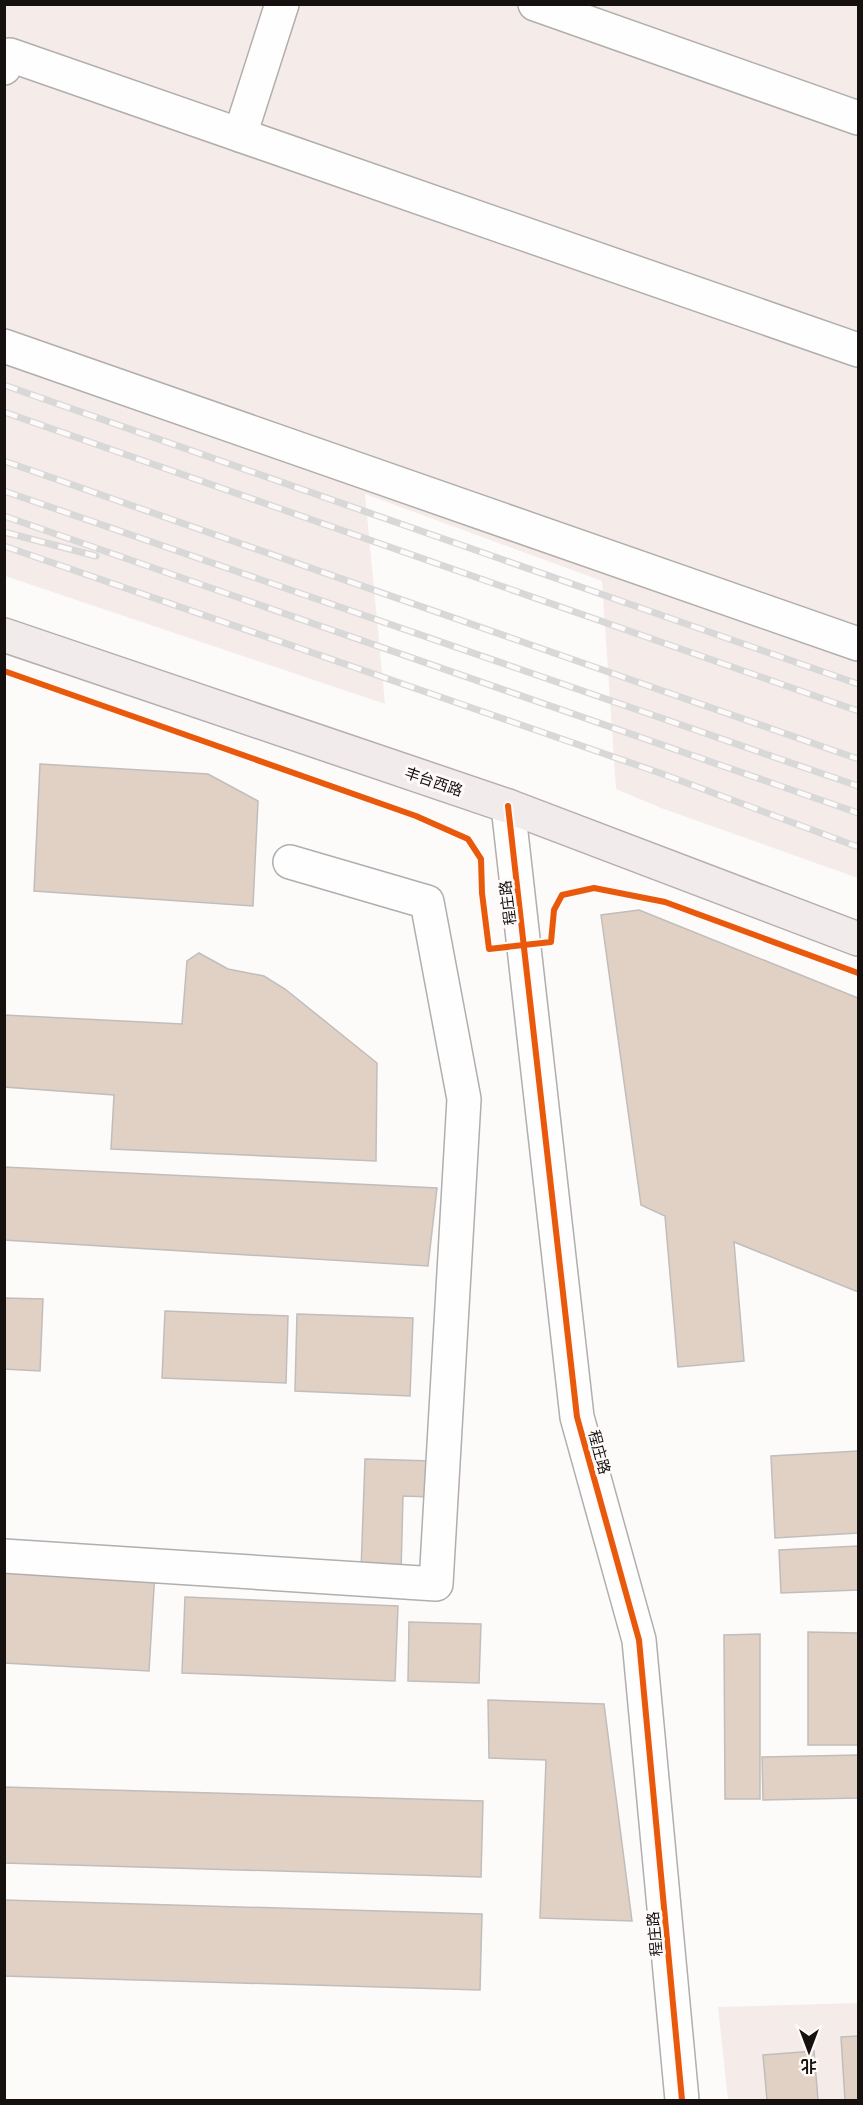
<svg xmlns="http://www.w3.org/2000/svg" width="863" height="2105" viewBox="0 0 863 2105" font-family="'Noto Sans','Noto Sans SC',sans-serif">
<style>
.built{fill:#f5ece9}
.building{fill:#e1d1c5;stroke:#c0bdbb;stroke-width:1.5}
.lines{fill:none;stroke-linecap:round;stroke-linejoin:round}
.minor-casing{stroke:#b1aeac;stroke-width:36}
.major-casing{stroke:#b8aeae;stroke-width:36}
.minor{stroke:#fffefe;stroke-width:33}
.major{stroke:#f1ebec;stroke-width:33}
.rail-casing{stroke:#d9d8d8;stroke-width:7}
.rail{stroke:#fdfaf9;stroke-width:4.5;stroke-dasharray:14;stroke-linecap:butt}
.cycleway-casing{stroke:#fdfaf9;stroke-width:10}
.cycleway{stroke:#e8590c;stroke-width:6}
.labels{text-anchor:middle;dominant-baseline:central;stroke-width:6;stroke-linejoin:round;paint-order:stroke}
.street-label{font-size:15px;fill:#16110f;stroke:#fdfaf9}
</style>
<rect width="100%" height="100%" fill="#fcfbfa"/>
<g class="built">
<path d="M5,5H858V878L661,808L616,789L602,581L365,494L385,704L5,576Z"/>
<path d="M858,2003V2100H728L718,2007Z"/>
</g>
<g class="building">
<path d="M40,764L208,774L258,801L253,906L34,891Z"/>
<path d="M639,910L858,998V1292L734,1242L744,1361L678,1367L665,1216L641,1205L601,915Z"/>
<path d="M199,953L228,969L264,976L285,989L377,1063L376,1161L111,1149L114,1095L4,1087V1015L182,1024L187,961Z"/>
<path d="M4,1167L437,1188L428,1266L4,1240Z"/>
<path d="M4,1298L43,1299L40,1371L4,1369Z"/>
<path d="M165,1311L288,1316L286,1383L162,1378Z"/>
<path d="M297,1314L413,1318L410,1396L295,1391Z"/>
<path d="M858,1451V1533L775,1538L771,1456Z"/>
<path d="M365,1459L433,1461L431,1497L403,1496L401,1573L361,1571Z"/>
<path d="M858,1546V1590L781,1593L779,1550Z"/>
<path d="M4,1563L155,1571L149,1671L4,1663Z"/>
<path d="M185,1597L398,1606L395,1681L182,1673Z"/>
<path d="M409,1622L481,1624L479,1683L408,1681Z"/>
<path d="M808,1632L858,1633V1745H808Z"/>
<path d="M760,1634V1799H725L724,1635Z"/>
<path d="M488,1700L604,1704L632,1921L540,1918L546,1760L489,1758Z"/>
<path d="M858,1755V1798L763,1800L762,1757Z"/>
<path d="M4,1787L483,1801L481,1877L4,1863Z"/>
<path d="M4,1900L482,1914L480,1990L4,1976Z"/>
<path d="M858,2036V2100H845L841,2037Z"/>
<path d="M814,2051L818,2100H767L763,2055Z"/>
</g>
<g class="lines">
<defs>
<g id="minor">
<path d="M535,4L858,118"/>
<path d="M4,68L10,55L858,350"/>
<path d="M240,135L282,4"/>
<path d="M4,346L858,644"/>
<path d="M508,806L577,1417L639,1640L682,2100"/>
<path d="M4,1556L436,1584L464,1099L427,902L290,862"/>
</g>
<path id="major" d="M4,635L508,806L858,939"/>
</defs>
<use href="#minor" class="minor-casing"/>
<use href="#major" class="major-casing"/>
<use href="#minor" class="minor"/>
<use href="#major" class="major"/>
<defs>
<g id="rail">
<path d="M4,385L858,684"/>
<path d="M4,412L858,711"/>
<path d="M4,461L858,759"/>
<path d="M4,491L858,786"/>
<path d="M4,516L858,813"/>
<path d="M4,532L96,556"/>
<path d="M4,546L660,773L858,847"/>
</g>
</defs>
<use href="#rail" class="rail-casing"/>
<use href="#rail" class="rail"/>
<defs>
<g id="cycleway">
<path d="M4,671L416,816L468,839L481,859L482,893L489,949L551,942L554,910L562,895L594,888L665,902L858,973"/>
<path d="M508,806L577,1417L639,1640L682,2100"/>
</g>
</defs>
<use href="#cycleway" class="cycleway-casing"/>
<use href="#cycleway" class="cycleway"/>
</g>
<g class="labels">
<g class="street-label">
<text transform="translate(434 781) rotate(19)">丰台西路</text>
<text transform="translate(507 903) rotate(-97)">程庄路</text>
<text transform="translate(600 1452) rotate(75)">程庄路</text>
<text transform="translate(654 1934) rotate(-95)">程庄路</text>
</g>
</g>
<rect width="863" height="2105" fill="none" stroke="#16110f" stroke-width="12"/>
<g transform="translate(809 2051) rotate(180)" stroke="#fdfaf9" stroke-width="4.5" paint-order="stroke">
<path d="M0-4.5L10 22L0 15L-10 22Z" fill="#16110f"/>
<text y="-9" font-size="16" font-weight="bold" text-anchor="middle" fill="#16110f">北</text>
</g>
</svg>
